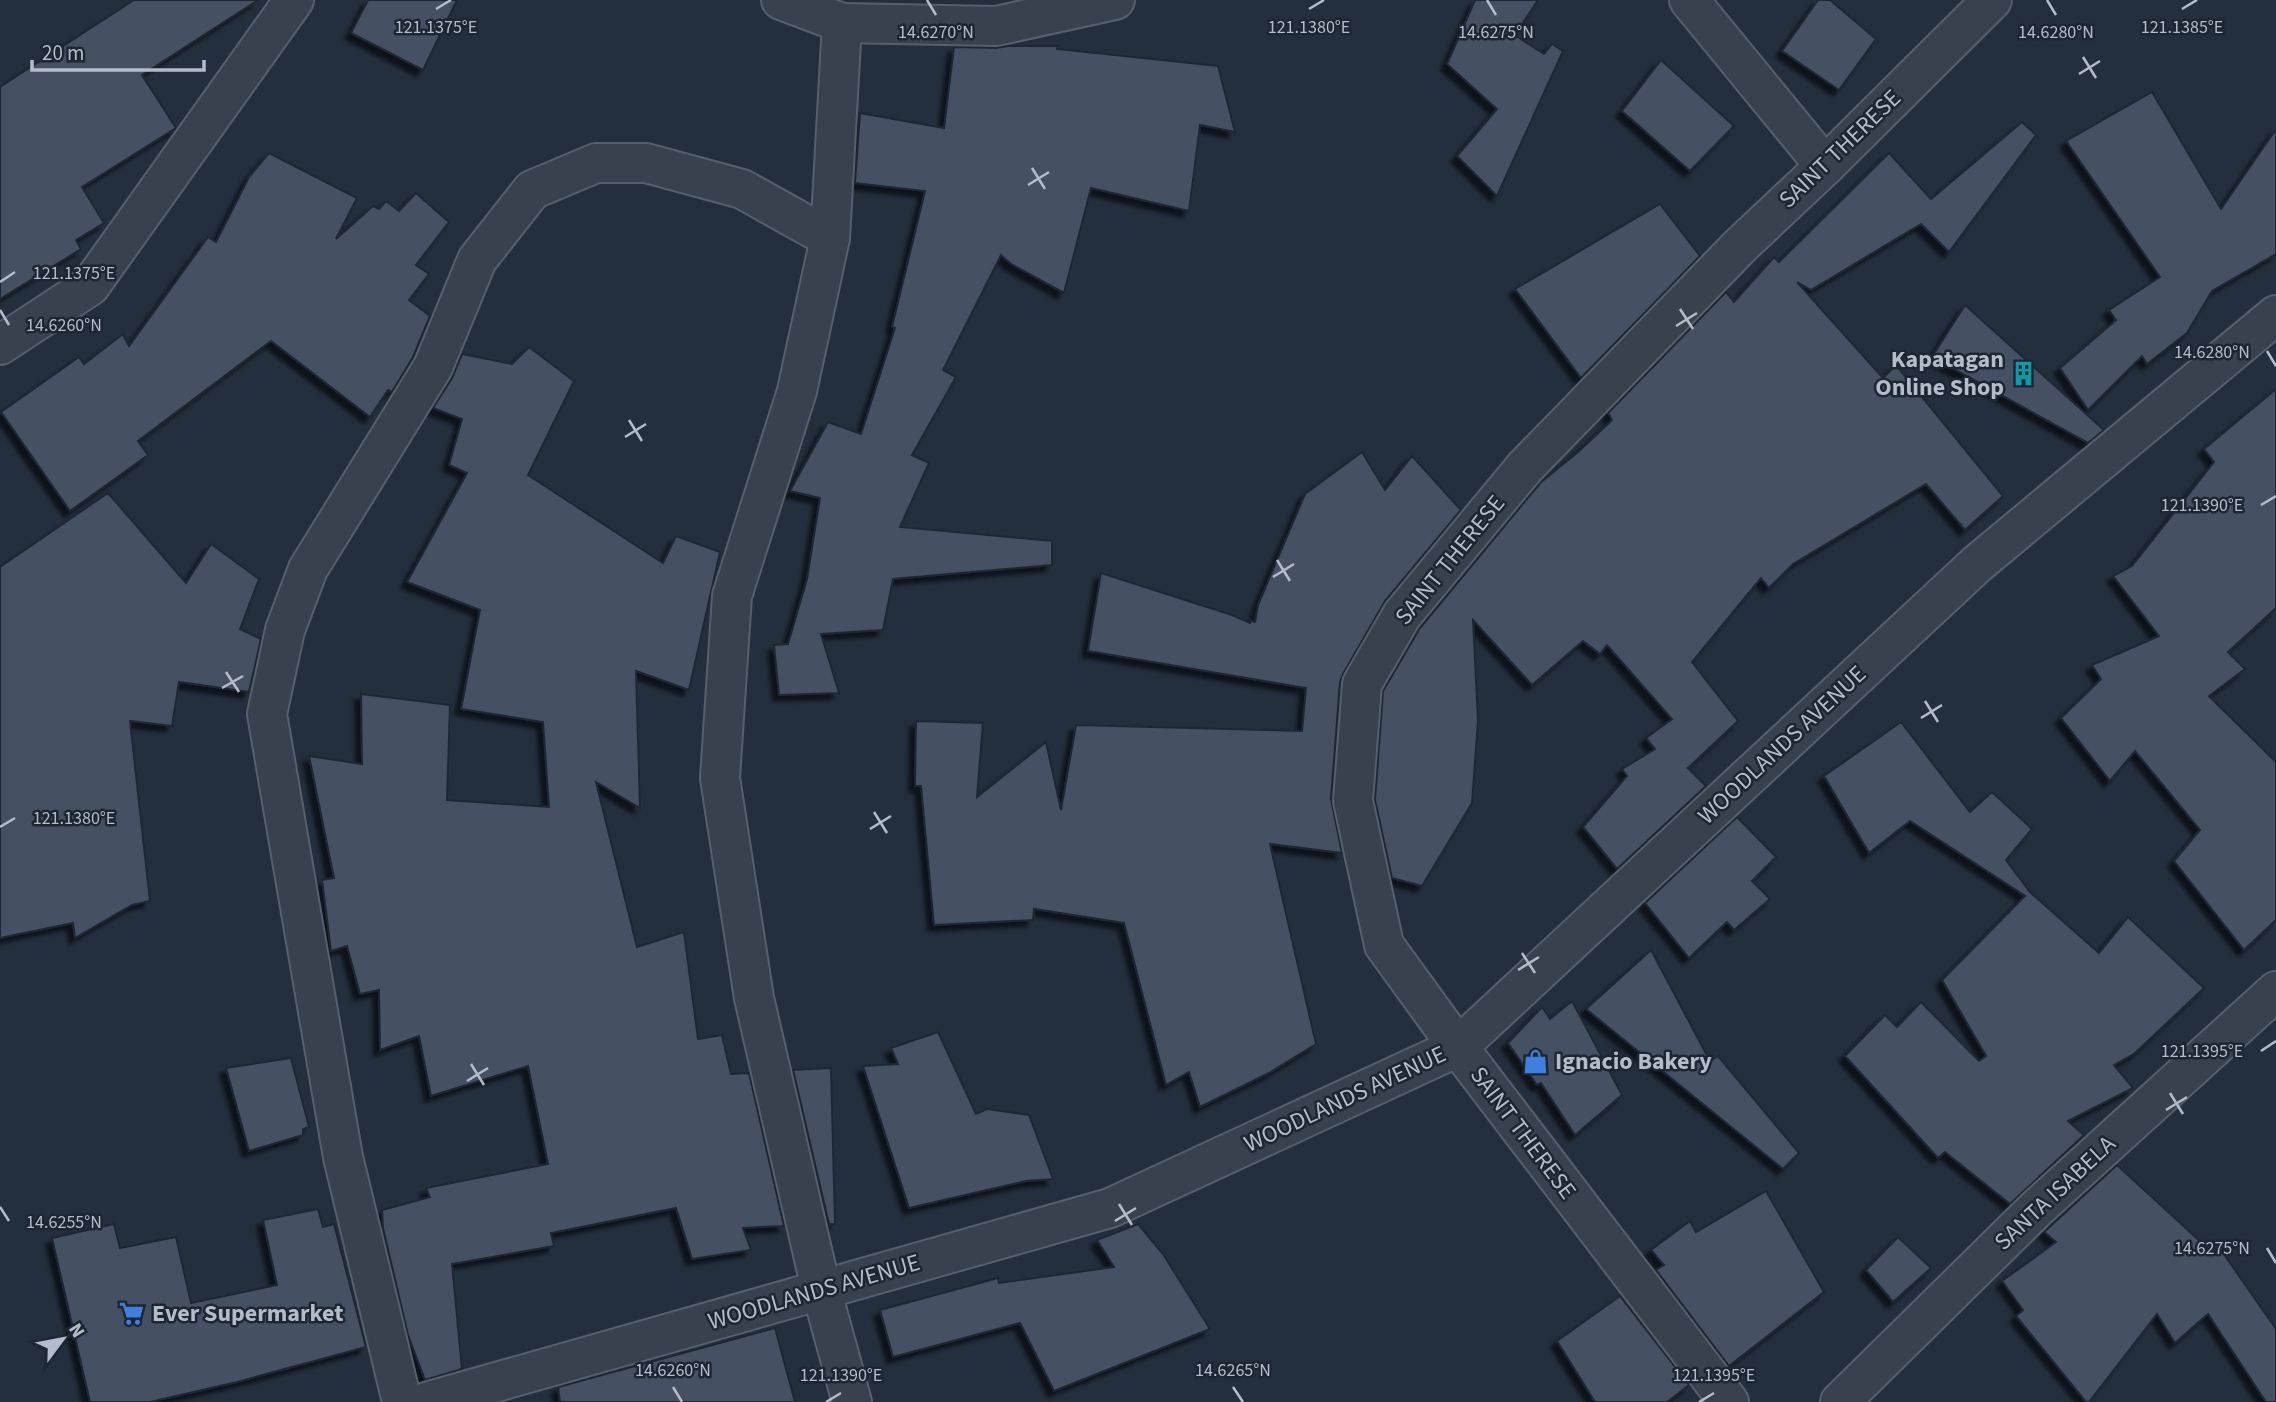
<svg xmlns="http://www.w3.org/2000/svg" width="2276" height="1402" viewBox="0 0 2276 1402" font-family="'Source Sans 3',sans-serif">
<style>
.building{fill:#455162;stroke:#1f2835;stroke-width:2;filter:url(#shadow)}
.lines{fill:none;stroke-linecap:round;stroke-linejoin:round}
.minor-casing{stroke:#565f6c;stroke-width:42}
.minor{stroke:#38414e;stroke-width:38}
.ticks{fill:none;stroke:#b4bcc9;stroke-width:2.5}
.labels{text-anchor:middle;dominant-baseline:central;stroke-width:5;stroke-linejoin:round;paint-order:stroke}
.street-label{font-size:24px;fill:#b4bcc9;stroke:#1d2633}
.poi-label{font-size:24px;font-weight:bold;fill:#b4bcc9;stroke:#1d2633;text-anchor:start}
.ticks-label{font-size:18px;text-anchor:middle;fill:#b4bcc9;stroke:#1d2633;stroke-width:5;stroke-linejoin:round;paint-order:stroke}
</style>
<defs>
<filter id="shadow"><feDropShadow dx="-6" dy="6" stdDeviation="2" flood-color="#0009"/></filter>
</defs>
<rect width="100%" height="100%" fill="#242f3e"/>
<g class="building">
<path d="M134,0H258L142,75L176,128L82,187L104,223L76,240L81,249L0,299V87Z"/>
<path d="M368,0H457L423,70L351,33Z"/>
<path d="M1475,0H1538L1515,35L1544,54L1552,44L1563,51L1497,196L1457,156L1497,109L1447,64Z"/>
<path d="M1818,0H1830L1876,39L1839,90L1782,51Z"/>
<path d="M1008,46H1058L1057,49L1218,66L1235,132L1200,125L1189,211L1091,188L1064,293L1011,264L1001,255L943,370L956,377L912,455L929,463L900,527L1052,541V565L893,579L883,630L821,634L839,693L779,695L774,645L788,644L807,579L820,498L790,491L828,422L861,434L895,328L892,327L925,191L855,183L860,113L944,128L954,47L996,48Z"/>
<path d="M1661,60L1734,126L1690,171L1622,111Z"/>
<path d="M2152,92L2221,209L2276,129V254L2212,291L2187,333L2147,364L2142,356L2088,410L2060,368L2116,320L2109,310L2160,277L2066,141Z"/>
<path d="M2022,122L2036,135L1949,252L1921,224L1811,290L1797,282L1883,378L1896,365L2003,496L1965,530L1926,484L1793,564L1769,588L1761,578L1692,662L1738,721L1688,768L1706,786L1617,869L1583,827L1627,776L1622,769L1655,749L1646,738L1672,719L1607,645L1600,654L1583,641L1532,685L1473,620L1478,721L1472,803L1422,886L1392,878L1375,800L1383,691L1420,628L1541,482L1577,453L1612,420L1608,413L1726,292L1734,302L1774,257L1779,262L1889,153L1931,199Z"/>
<path d="M269,153L357,198L336,239L373,206L379,209L386,201L399,211L416,193L449,222L416,265L429,274L409,300L430,316L413,357L392,392L388,390L370,417L271,341L138,441L148,455L70,511L1,412L79,357L84,364L123,334L129,346L208,237L216,242L249,177Z"/>
<path d="M1660,204L1700,256L1581,378L1515,289Z"/>
<path d="M1965,305L2104,430L2088,443L1932,357Z"/>
<path d="M529,347L574,381L528,475L663,563L676,536L720,552L689,690L636,671L640,808L596,782L637,947L684,932L698,1039L722,1035L731,1074L749,1073L784,1226L743,1228L751,1250L692,1259L676,1208L551,1233L554,1246L452,1264L462,1369L425,1380L408,1335L383,1228L382,1210L430,1197L426,1188L548,1164L528,1066L431,1096L419,1036L380,1050L379,990L360,994L347,946L331,951L322,880L334,878L309,756L362,764L361,694L450,705L447,800L549,807L543,722L461,709L480,610L407,582L467,473L449,465L462,419L433,408L452,378L462,354L512,364Z"/>
<path d="M2276,389V608L2228,652L2245,669L2209,696L2276,762V920L2244,950L2174,861L2200,830L2135,751L2110,781L2061,718L2101,679L2092,665L2159,636L2113,576L2132,566L2214,462L2204,449Z"/>
<path d="M1362,452L1385,490L1412,456L1461,510L1385,601L1343,674L1340,682L1331,799L1342,853L1270,844L1316,1044L1269,1073L1200,1107L1189,1072L1166,1085L1124,923L1034,909L1033,920L934,925L921,786H915L916,721L983,723L977,797L1046,742L1061,810L1076,725L1302,731L1306,688L1088,651L1101,573L1232,615L1250,623L1251,621L1255,622L1258,605L1305,494Z"/>
<path d="M108,493L186,583L211,544L259,579L240,629L261,639L249,692L179,682L172,726L130,721L150,901L132,905L75,938L73,923L0,938V567Z"/>
<path d="M1901,722L1970,812L1992,792L2032,829L2006,860L2030,892L2099,953L2128,917L2204,988L2134,1054L2114,1065L2133,1088L2068,1121L2084,1135L2010,1204L1945,1152L1938,1158L1845,1056L1885,1015L1897,1027L1921,1002L1979,1061L1986,1056L1942,980L2025,896L1910,821L1869,853L1824,776Z"/>
<path d="M1737,817L1776,857L1752,881L1770,899L1734,930L1727,922L1689,958L1645,903Z"/>
<path d="M1651,950L1710,1061L1718,1056L1799,1153L1783,1169L1586,1009Z"/>
<path d="M1572,1001L1622,1095L1575,1135L1541,1083L1537,1085L1508,1043L1542,1007L1550,1019Z"/>
<path d="M938,1032L976,1114L987,1109L1029,1115L1053,1179L1026,1181L909,1208L863,1066L898,1064L891,1048Z"/>
<path d="M291,1058L309,1127L303,1129V1135L249,1151L226,1068Z"/>
<path d="M831,1068L835,1224H829L793,1070Z"/>
<path d="M2117,1165L2214,1254L2221,1250L2276,1329V1402H2266L2208,1314L2175,1343L2157,1314L2089,1402H2086L2016,1316L2023,1310L2002,1281L2056,1242L2044,1232Z"/>
<path d="M1766,1191L1824,1292L1729,1366L1656,1270L1664,1265L1651,1250L1690,1221L1696,1232Z"/>
<path d="M318,1209L323,1227L334,1224L366,1347L237,1382L150,1402H90L52,1238L114,1224L120,1248L176,1237L191,1303L277,1285L263,1220Z"/>
<path d="M1138,1224L1163,1254L1210,1329L1054,1391L1020,1323L893,1357L880,1310L998,1278L999,1283L1114,1267L1097,1240Z"/>
<path d="M1898,1237L1931,1268L1893,1302L1866,1270Z"/>
<path d="M1620,1296L1689,1385L1667,1402H1595L1557,1341Z"/>
<path d="M775,1328L795,1402H560L558,1387Z"/>
</g>
<g class="lines">
<defs>
<g id="minor">
<path d="M781,0L842,23L996,26L1115,0"/>
<path d="M1689,0L1825,166"/>
<path d="M842,23L830,238L797,391L732,596L720,778L754,998L821,1289L852,1402"/>
<path d="M0,345L90,286L294,0"/>
<path d="M402,1402L343,1157L267,714L285,630L308,569L433,367L477,260L532,190L596,163H646L742,189L830,238"/>
<path d="M426,1402L1110,1208L1458,1047L1977,564L2276,315"/>
<path d="M1729,1402L1458,1047L1384,945L1353,801L1362,684L1402,615L1525,467L1740,246L1825,166L1992,0"/>
<path d="M1840,1402L2036,1209L2276,991"/>
</g>
</defs>
<use href="#minor" class="minor-casing"/>
<use href="#minor" class="minor"/>
</g>
<path class="ticks" d="M927,0L936,15M1487,0L1496,15M2047,0L2056,15M436,9L451,0M1309,9L1324,0M2182,9L2197,0M2083,57L2096,78M2079,74L2100,61M1032,168L1045,189M1028,185L1049,172M0,282L15,272M1680,309L1693,329M0,310L9,325M1676,326L1697,313M2267,351L2276,366M629,420L642,441M625,437L646,424M2261,505L2276,496M1277,560L1290,581M1273,577L1294,564M226,672L239,692M222,688L243,676M1925,701L1938,722M1921,718L1942,705M874,812L887,833M0,827L15,818M870,829L891,816M1522,953L1535,973M1518,970L1539,957M2261,1051L2276,1041M471,1064L484,1085M467,1081L488,1068M2170,1093L2183,1114M2166,1110L2187,1097M1119,1204L1132,1225M0,1207L9,1221M1115,1221L1136,1208M2267,1248L2276,1263M673,1387L682,1402M1233,1387L1243,1402M826,1402L841,1393M1699,1402L1714,1393"/>
<defs>
<symbol id="building-bare" viewBox="-9 -9 18 18"><path d="M-4-6H4V6H1V3H-1V6H-4ZM-2.5-4.3h1.7v1.8h-1.7ZM.8-4.3h1.7v1.8H.8ZM-2.5-1h1.7V.8h-1.7ZM.8-1h1.7V.8H.8Z" fill="#0f9aa8" stroke="#1d2633" stroke-width="2.5" paint-order="stroke"/></symbol>
<symbol id="shop-bare" viewBox="-9 -9 18 18"><path d="M-5-2.5h2.3a2.7 3.5 0 0 1 5.4 0H5L5.5 6h-11ZM-1.5-2.5h3a1.5 2.3 0 0 0-3 0Z" fill="#3f7fe0" stroke="#1d2633" stroke-width="2.5" paint-order="stroke"/></symbol>
<symbol id="supermarket-bare" viewBox="-9 -9 18 18"><path d="M-6-5.5h2.5l.6 2H6L4.5 2H-2.5L-4.4-4H-6ZM-1.5 3.2a1.3 1.3 0 1 0 .1 0ZM3 3.2a1.3 1.3 0 1 0 .1 0Z" fill="#3f7fe0" stroke="#1d2633" stroke-width="2.5" paint-order="stroke"/></symbol>
</defs>
<g fill-rule="evenodd">
<use href="#building-bare" x="2006" y="356" width="35" height="35"/>
<use href="#shop-bare" x="1518" y="1044" width="35" height="35"/>
<use href="#supermarket-bare" x="114" y="1296" width="35" height="35"/>
</g>
<g class="labels">
<g class="street-label">
<text transform="translate(1840 149) rotate(-44)">SAINT THERESE</text>
<text transform="translate(1450 560) rotate(-51)">SAINT THERESE</text>
<text transform="translate(1782 745) rotate(-43)">WOODLANDS AVENUE</text>
<text transform="translate(1345 1099) rotate(-25)">WOODLANDS AVENUE</text>
<text transform="translate(1523 1133) rotate(53)">SAINT THERESE</text>
<text transform="translate(2055 1193) rotate(-43)">SANTA ISABELA</text>
<text transform="translate(814 1292) rotate(-16)">WOODLANDS AVENUE</text>
</g>
<g class="poi-label">
<text x="2004" y="359" text-anchor="end">Kapatagan<tspan x="2004" dy="28">Online Shop</tspan></text>
<text x="1555" y="1061">Ignacio Bakery</text>
<text x="152" y="1313">Ever Supermarket</text>
</g>
</g>
<g class="ticks-label">
<text x="436" y="33">121.1375°E</text>
<text x="1309" y="33">121.1380°E</text>
<text x="2182" y="33">121.1385°E</text>
<text x="936" y="38">14.6270°N</text>
<text x="1496" y="38">14.6275°N</text>
<text x="2056" y="38">14.6280°N</text>
<text x="74" y="279">121.1375°E</text>
<text x="64" y="331">14.6260°N</text>
<text x="2212" y="358">14.6280°N</text>
<text x="2202" y="511">121.1390°E</text>
<text x="74" y="824">121.1380°E</text>
<text x="2202" y="1057">121.1395°E</text>
<text x="64" y="1228">14.6255°N</text>
<text x="2212" y="1254">14.6275°N</text>
<text x="673" y="1376">14.6260°N</text>
<text x="1233" y="1376">14.6265°N</text>
<text x="841" y="1381">121.1390°E</text>
<text x="1714" y="1381">121.1395°E</text>
</g>
<g transform="translate(63 1339) rotate(58)" stroke="#1d2633" stroke-width="5" paint-order="stroke">
<path d="M0-5L12 26L0 18L-12 26Z" fill="#b4bcc9"/>
<text y="-10" font-size="19" font-weight="bold" text-anchor="middle" fill="#b4bcc9">N</text>
</g>
<path d="M32 60v10h172v-10" fill="none" stroke="#b4bcc9" stroke-width="3.5"/>
<text x="42" y="60" font-size="21" fill="#b4bcc9" stroke="#1d2633" stroke-width="5" paint-order="stroke">20 m</text>
</svg>
